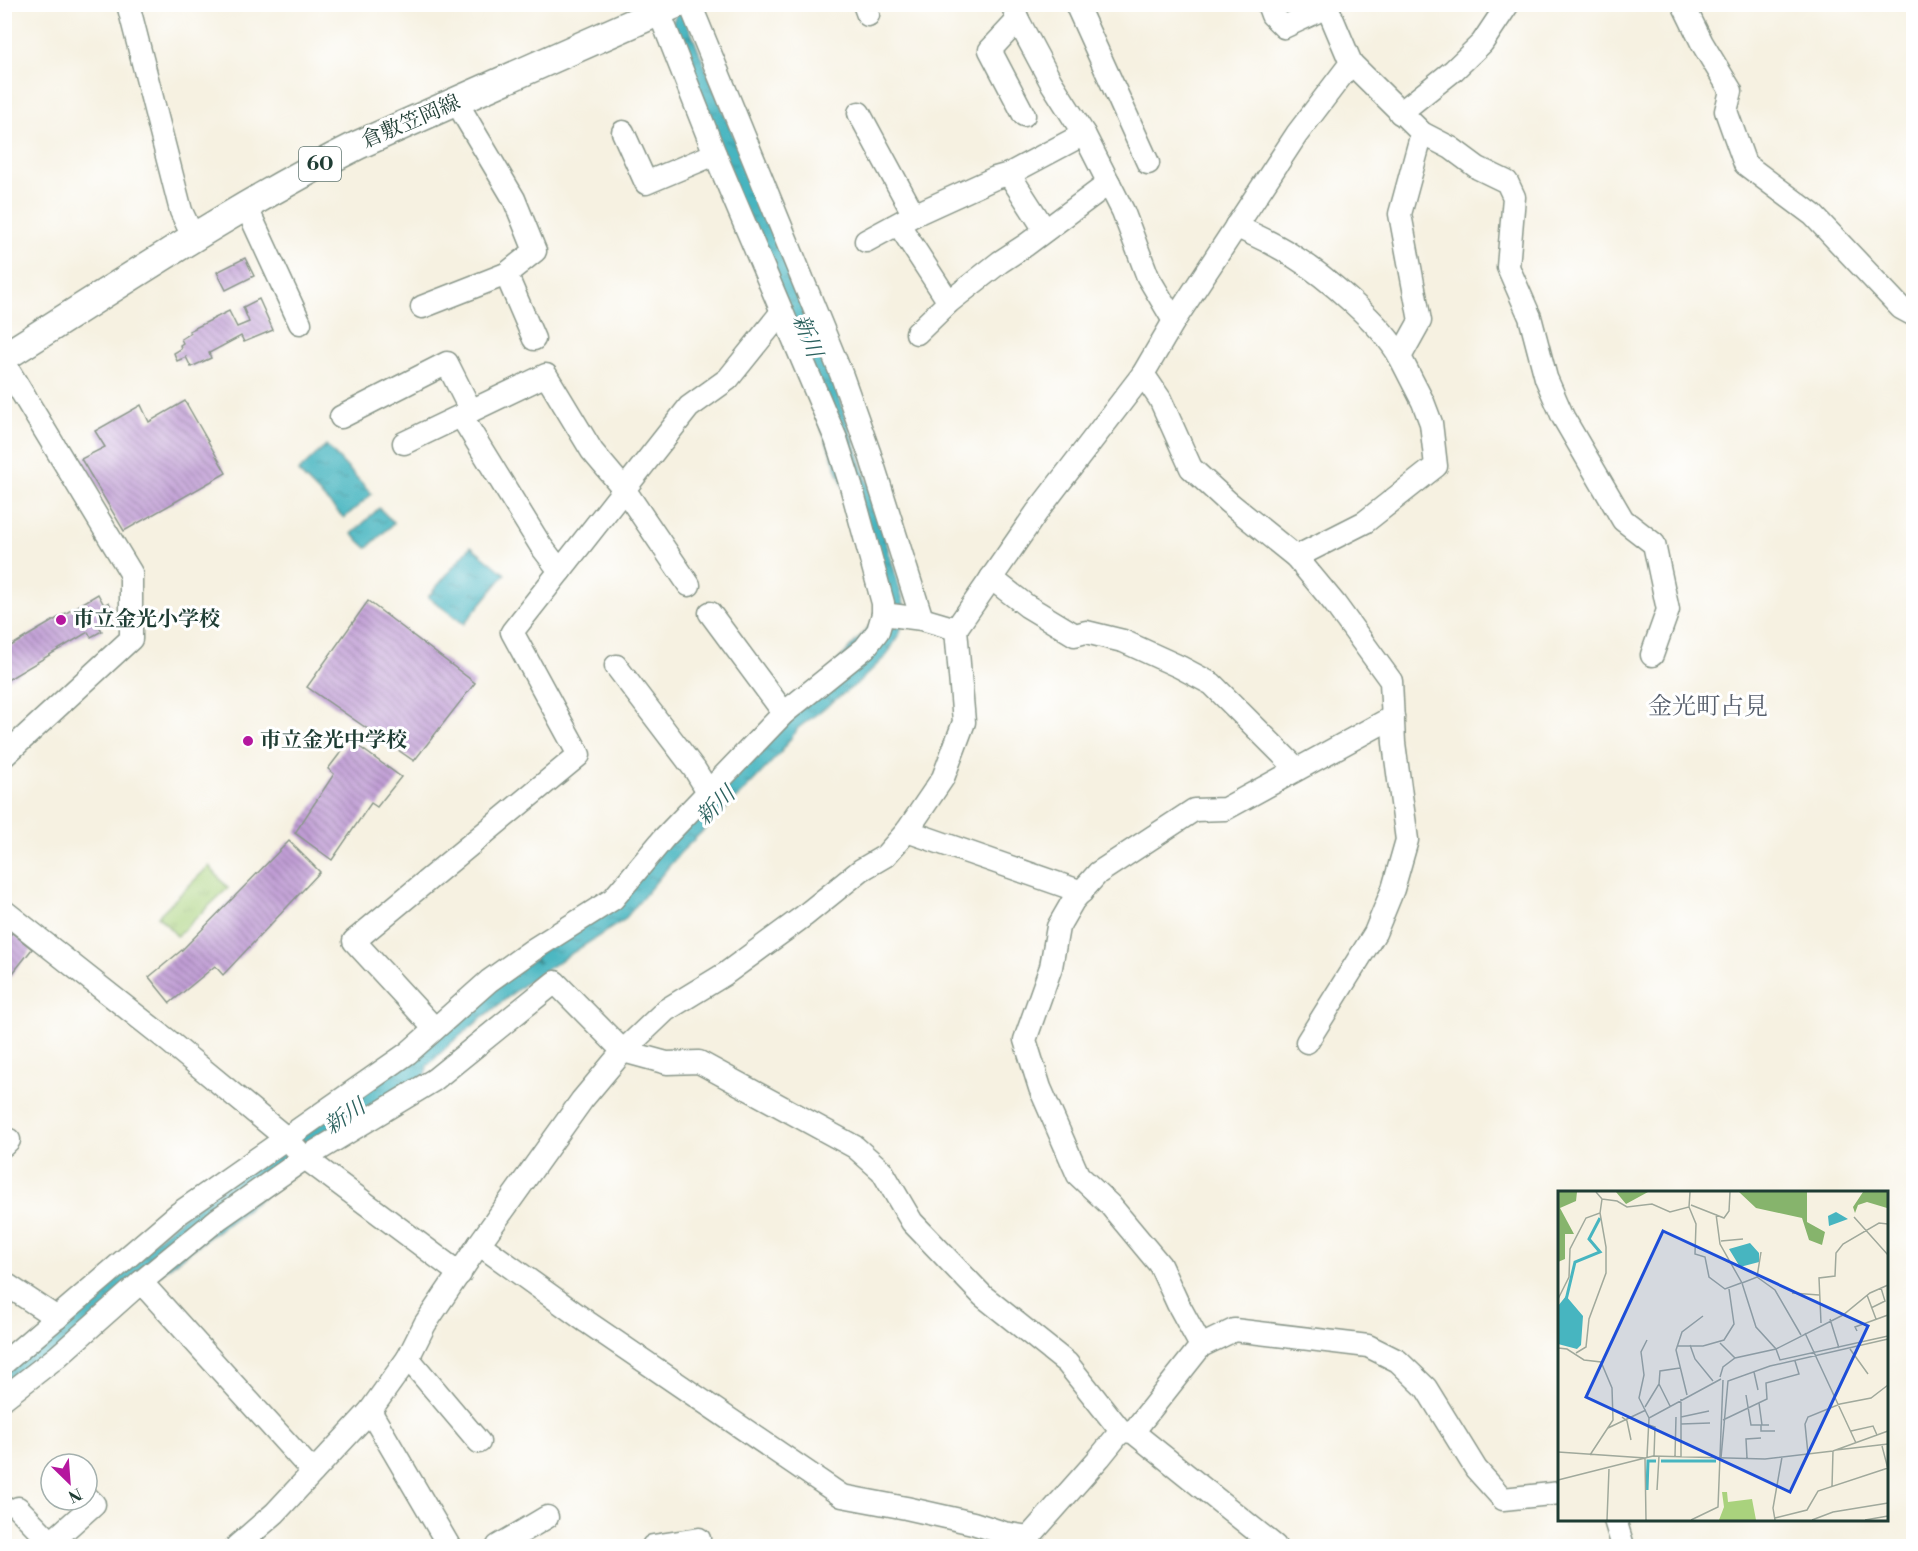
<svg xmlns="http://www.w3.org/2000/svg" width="1918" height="1551" viewBox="0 0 1918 1551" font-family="'Libre Bodoni','Noto Serif JP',serif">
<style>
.grass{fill:url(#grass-tufts);stroke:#648858;stroke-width:1.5}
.water{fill:url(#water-ripples);stroke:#33797a;stroke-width:1.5}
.building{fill:url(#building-back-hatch)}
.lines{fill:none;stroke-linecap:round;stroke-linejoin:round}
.minor-casing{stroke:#8a978a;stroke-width:25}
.major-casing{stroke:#8a978a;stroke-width:31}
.minor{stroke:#fff;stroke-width:22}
.major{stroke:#fff;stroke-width:28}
.poi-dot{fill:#b5179e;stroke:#fff;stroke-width:2}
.labels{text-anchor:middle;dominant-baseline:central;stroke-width:6;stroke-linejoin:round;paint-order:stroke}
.shield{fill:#fff;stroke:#627771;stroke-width:1.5}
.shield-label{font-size:20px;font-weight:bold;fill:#1f3d34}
.street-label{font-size:21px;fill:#1f3d34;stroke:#fff}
.poi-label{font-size:21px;font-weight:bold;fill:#1f3d34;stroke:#fff;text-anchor:start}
.water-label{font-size:22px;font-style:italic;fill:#2b615e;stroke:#fff}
.quarter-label{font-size:24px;fill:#575f6c;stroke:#fff}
.inset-river{fill:none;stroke:#47b5c0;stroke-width:3}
.inset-road{fill:none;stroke:#a0a99c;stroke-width:1.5}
.view{fill:#1d4ed8;fill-opacity:0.15;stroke:#1d4ed8;stroke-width:3}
.inset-edge{fill:none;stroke:#1f3d34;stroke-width:3}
</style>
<defs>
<pattern id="grass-tufts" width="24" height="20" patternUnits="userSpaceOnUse" patternTransform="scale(1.5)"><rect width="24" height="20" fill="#a9d27d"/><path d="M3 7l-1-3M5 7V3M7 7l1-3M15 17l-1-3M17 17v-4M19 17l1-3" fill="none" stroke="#91b56d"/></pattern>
<pattern id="water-ripples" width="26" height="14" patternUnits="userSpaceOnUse" patternTransform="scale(1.5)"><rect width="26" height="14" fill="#47b5c0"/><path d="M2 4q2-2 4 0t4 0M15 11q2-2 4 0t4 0" fill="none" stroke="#3b949d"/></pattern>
<pattern id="building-back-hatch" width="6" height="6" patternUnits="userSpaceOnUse" patternTransform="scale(1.5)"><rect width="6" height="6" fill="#c09dd4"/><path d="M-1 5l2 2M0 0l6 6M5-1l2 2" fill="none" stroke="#9b81ad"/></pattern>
</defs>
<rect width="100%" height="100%" fill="#fff"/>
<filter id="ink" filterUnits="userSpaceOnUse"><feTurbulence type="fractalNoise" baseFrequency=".0167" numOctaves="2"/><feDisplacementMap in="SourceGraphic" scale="12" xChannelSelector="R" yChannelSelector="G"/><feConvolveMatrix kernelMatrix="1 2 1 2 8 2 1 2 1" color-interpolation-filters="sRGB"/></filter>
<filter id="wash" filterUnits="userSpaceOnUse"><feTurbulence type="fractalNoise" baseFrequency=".008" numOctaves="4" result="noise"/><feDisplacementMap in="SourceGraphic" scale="24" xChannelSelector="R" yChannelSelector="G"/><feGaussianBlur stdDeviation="1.35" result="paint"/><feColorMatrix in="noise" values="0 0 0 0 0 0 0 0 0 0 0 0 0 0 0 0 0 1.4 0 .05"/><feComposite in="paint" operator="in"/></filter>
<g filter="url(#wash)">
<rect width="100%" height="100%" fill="#f6f1e1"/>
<path class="grass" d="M209,866L228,888L177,936L158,916Z"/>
<g class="water">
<path d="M680,5L837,390L877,510L905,607L900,633L887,655L859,682L798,728L781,752L744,791L680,853L624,920L528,981L451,1043L427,1066L426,1074L5,1391V1369L185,1215L494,985L535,959L539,963L535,957L723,788L888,606L671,26Z"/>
<path d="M326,445L372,494L344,518L298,472Z"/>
<path d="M379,508L394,523L367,548L352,534Z"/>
<path d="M471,546L505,574L464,624L428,597Z"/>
</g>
<g id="blocks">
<g class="building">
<path d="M245,258L254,276L226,290L217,272Z"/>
<path d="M259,299L273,330L244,342L241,336L209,353L211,358L191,367L186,357L177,361L174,353L181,349L180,345L183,343L181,339L191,333L189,331L229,311L237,327L249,322L243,307Z"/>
<path d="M185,401L226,473L124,531L81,459L105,447L95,431L141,405L149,422Z"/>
<path d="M98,594L104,605L109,602L111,608L108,610L112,618L99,626L102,631L91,637L88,632L4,682V650Z"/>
<path d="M368,601L475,683L414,761L307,687Z"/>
<path d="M350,740L401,777L377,807L371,803L332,860L295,833L334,774L328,769Z"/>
<path d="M289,841L320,872L223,975L215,966L170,1003L149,977L182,950Z"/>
<path d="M12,933L32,949L5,983V940Z"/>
</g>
</g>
</g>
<g filter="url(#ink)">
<use href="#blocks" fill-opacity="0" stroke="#8a978a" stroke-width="1.5"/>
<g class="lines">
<defs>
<g id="minor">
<path d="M128,4L181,211L194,239"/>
<path d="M690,4L842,376L870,455L922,619"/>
<path d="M864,4L868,15"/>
<path d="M1012,4L1018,20L1051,82L1084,134L1123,211L1148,277L1174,321"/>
<path d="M1076,4L1148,163"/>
<path d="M1268,4L1272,15L1284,27L1327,7"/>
<path d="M1683,4L1702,43L1731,91L1726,111L1745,164L1813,215L1901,308L1914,315"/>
<path d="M1018,20L990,50L1024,115"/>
<path d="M1351,63L1422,133L1451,148L1478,168L1507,182L1514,197L1508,267L1530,317L1546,378L1563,417L1623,520L1654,544L1668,610L1652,655"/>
<path d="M859,113L914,215"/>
<path d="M1400,113L1454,70L1482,43L1508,4"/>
<path d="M623,132L646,183L715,154"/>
<path d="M1009,174L1045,230"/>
<path d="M246,206L300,323"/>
<path d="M899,225L949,302"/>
<path d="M1236,226C1255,236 1276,244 1293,256C1325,276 1383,325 1400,357"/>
<path d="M866,241L914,215L995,178L1009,174L1084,134"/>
<path d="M506,274L534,339"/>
<path d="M422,307L506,274L535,251L514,199L457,103"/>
<path d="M917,333L949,302L1000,262L1026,245L1109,183"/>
<path d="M4,363L131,573V639L4,756"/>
<path d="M1143,374L1160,399L1191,468L1228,502L1296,557L1335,604L1391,681L1394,743L1407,840L1393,889L1375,933L1307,1042"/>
<path d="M461,416L541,546L560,571"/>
<path d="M341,417L447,363L471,411"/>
<path d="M404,443L546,375L592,451L624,489L689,585"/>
<path d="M1296,557L1365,522L1436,466L1431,423L1423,402L1400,357L1420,321L1400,214L1422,133"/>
<path d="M991,578L1027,606L1075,635L1086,632L1123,641L1180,667L1212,684L1297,769"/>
<path d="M710,613L784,713"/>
<path d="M883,614L922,619L956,629L1037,512L1143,374L1174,321L1297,134L1351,63L1326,4"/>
<path d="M616,666L695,770L709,793"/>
<path d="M907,831L1082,892"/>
<path d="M4,911L166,1039L286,1138L305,1158L460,1274"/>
<path d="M434,1028L354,941L579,755L512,632L689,407L728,379L781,313"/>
<path d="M4,1145L9,1140"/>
<path d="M479,1244L587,1322L842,1496L906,1508L973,1523L1004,1533L1029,1537L1100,1457L1121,1431"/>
<path d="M141,1282L313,1472"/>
<path d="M4,1283L57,1318"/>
<path d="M1201,1346L1178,1304L1160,1265L1110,1205L1078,1175L1040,1088L1025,1040L1051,967L1058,927L1073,901L1098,873L1194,810L1225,809L1393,717"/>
<path d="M408,1358L479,1442"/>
<path d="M4,1363L178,1214L408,1053L489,981L534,949L613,899L664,838L784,713L865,648L878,631L883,614V603L851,486L836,439L715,154L659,12"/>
<path d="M4,1398L58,1356L141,1282L218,1219L305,1158L434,1080L555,982L623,1051L667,1063L699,1062L855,1147L882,1171L912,1222L983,1296L1067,1363L1121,1431L1133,1432L1275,1546"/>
<path d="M370,1411L449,1546"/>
<path d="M1133,1432L1201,1346L1234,1330L1368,1346L1398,1361L1426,1388L1476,1469L1503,1499L1560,1493"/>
<path d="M18,1508L51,1542"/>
<path d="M1615,1520L1623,1546"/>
<path d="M47,1546L94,1504L87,1497"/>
<path d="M237,1546L275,1513L370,1411L408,1358L425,1324L479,1244L582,1100L623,1051L666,1010L725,974L804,916L861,870L885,856L907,831L943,778L964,722L956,629"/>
<path d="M498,1546L547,1517"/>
<path d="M653,1546L699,1539"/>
</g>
<path id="major" d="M4,357C121,284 235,206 358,145L676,4"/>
</defs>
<use href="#minor" class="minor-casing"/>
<use href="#major" class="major-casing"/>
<use href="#minor" class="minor"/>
<use href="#major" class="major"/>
</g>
</g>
<g class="poi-dot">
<circle cx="61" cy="620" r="6"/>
<circle cx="248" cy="741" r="6"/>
</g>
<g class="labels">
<rect class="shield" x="299" y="147" width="42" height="34" rx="4.5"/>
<g class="shield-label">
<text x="320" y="164">60</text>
</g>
<g class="street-label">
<text transform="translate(411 122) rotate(-23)">倉敷笠岡線</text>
</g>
<g class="poi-label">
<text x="73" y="620">市立金光小学校</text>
<text x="260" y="741">市立金光中学校</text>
</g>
<g class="water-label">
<text transform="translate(807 336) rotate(69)">新川</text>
<text transform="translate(716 806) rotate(-44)">新川</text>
<text transform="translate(345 1117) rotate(-34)">新川</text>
</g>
<g class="quarter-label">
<text x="1708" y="707">金光町占見</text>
</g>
</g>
<g transform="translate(1558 1191)">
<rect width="330" height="330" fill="#f6f1e1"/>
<path d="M164,301H169L170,311L194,308L198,329H161L166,316Z" fill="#a9d27d"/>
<path d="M0,1H19L18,10L2,17L16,43H7V68L0,71ZM58,1H90L68,13ZM181,1H249V31L267,41L264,54L251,49L244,27L198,17ZM305,1H330L329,17L309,11L300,14L297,22L295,16Z" fill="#86b46c"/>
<path d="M278,21L290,28L271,35L270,25ZM192,52L201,62V71L182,76L171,58ZM8,105L25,125L23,154L19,158L0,153V115Z" fill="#47b5c0"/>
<path class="inset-river" d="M8,109L17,71L42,61L31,48L42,27M103,270H158M89,299L90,270H98"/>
<path class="inset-road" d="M44,8L59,10L69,16L94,13L112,21L131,16L132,1M133,14L166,27L171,20L172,1M131,16L138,33L137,63L147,66L151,86L167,98L183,92M158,23L162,53L184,92L198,136L218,158L222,169L330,145M296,26L330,64M163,50L185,48M199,86L203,61M184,92L199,86L217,99L243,144M234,102L261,104M309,104L318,128M0,108L11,86L12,58L28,27L42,22L44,8L38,1M313,117L327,110L323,97M272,128L281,157M263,132L261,87L277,85L278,62L285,53L321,32L330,33M299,140L297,136L330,124M247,142L298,252M89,149L83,161L86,184L81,207L91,227M162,152L177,167M132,154L137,168L155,190M119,155H145L166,149L176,133L171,98M0,157L9,158L26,169L43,171L54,197L55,229L32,264M292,158L310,183M18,162L28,156L31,128L48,82V56L42,22M196,181L200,199M162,186L165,176L177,167L218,158L285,124L312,102L330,94M101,193L112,215M129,204L118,159L124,141L145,125M188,204L193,234H211M123,208V266M201,212L204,234M87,216L101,193L102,180L122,177M64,226L69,230L73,249M123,226L151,220M165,229L209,208L208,192L241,183L237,170M123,233L152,232M91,234L97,236L96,265M203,234V240H217M50,237L88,219M293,240L315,235L319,244M324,255L330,278M278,259L330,253M0,261L87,267L88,329M250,263L247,233L250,226L282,213L313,207L330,194M117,265L118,226M89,266L91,227L163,188M163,267L170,190L212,175L330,148M189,267L188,248L203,247M0,289L95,265L207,268L275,260L330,240M274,296L275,260M99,299L101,265M217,327L249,319L260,300L330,277M49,329L51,278M133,329L160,316L165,189M217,329L215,317L224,266M254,329L275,321L330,312M307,329L330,325"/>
<path class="view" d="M105,40L310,135L232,301L28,206Z"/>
<rect width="330" height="330" class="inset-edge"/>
</g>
<rect width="1918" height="1551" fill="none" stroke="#fff" stroke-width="24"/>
<g transform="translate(69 1482) rotate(155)"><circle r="28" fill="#ffffff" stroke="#a5b1ae" stroke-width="1.5"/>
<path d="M0-4.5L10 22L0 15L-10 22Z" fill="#b5179e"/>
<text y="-9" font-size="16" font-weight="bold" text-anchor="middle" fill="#1f3d34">N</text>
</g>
</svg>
